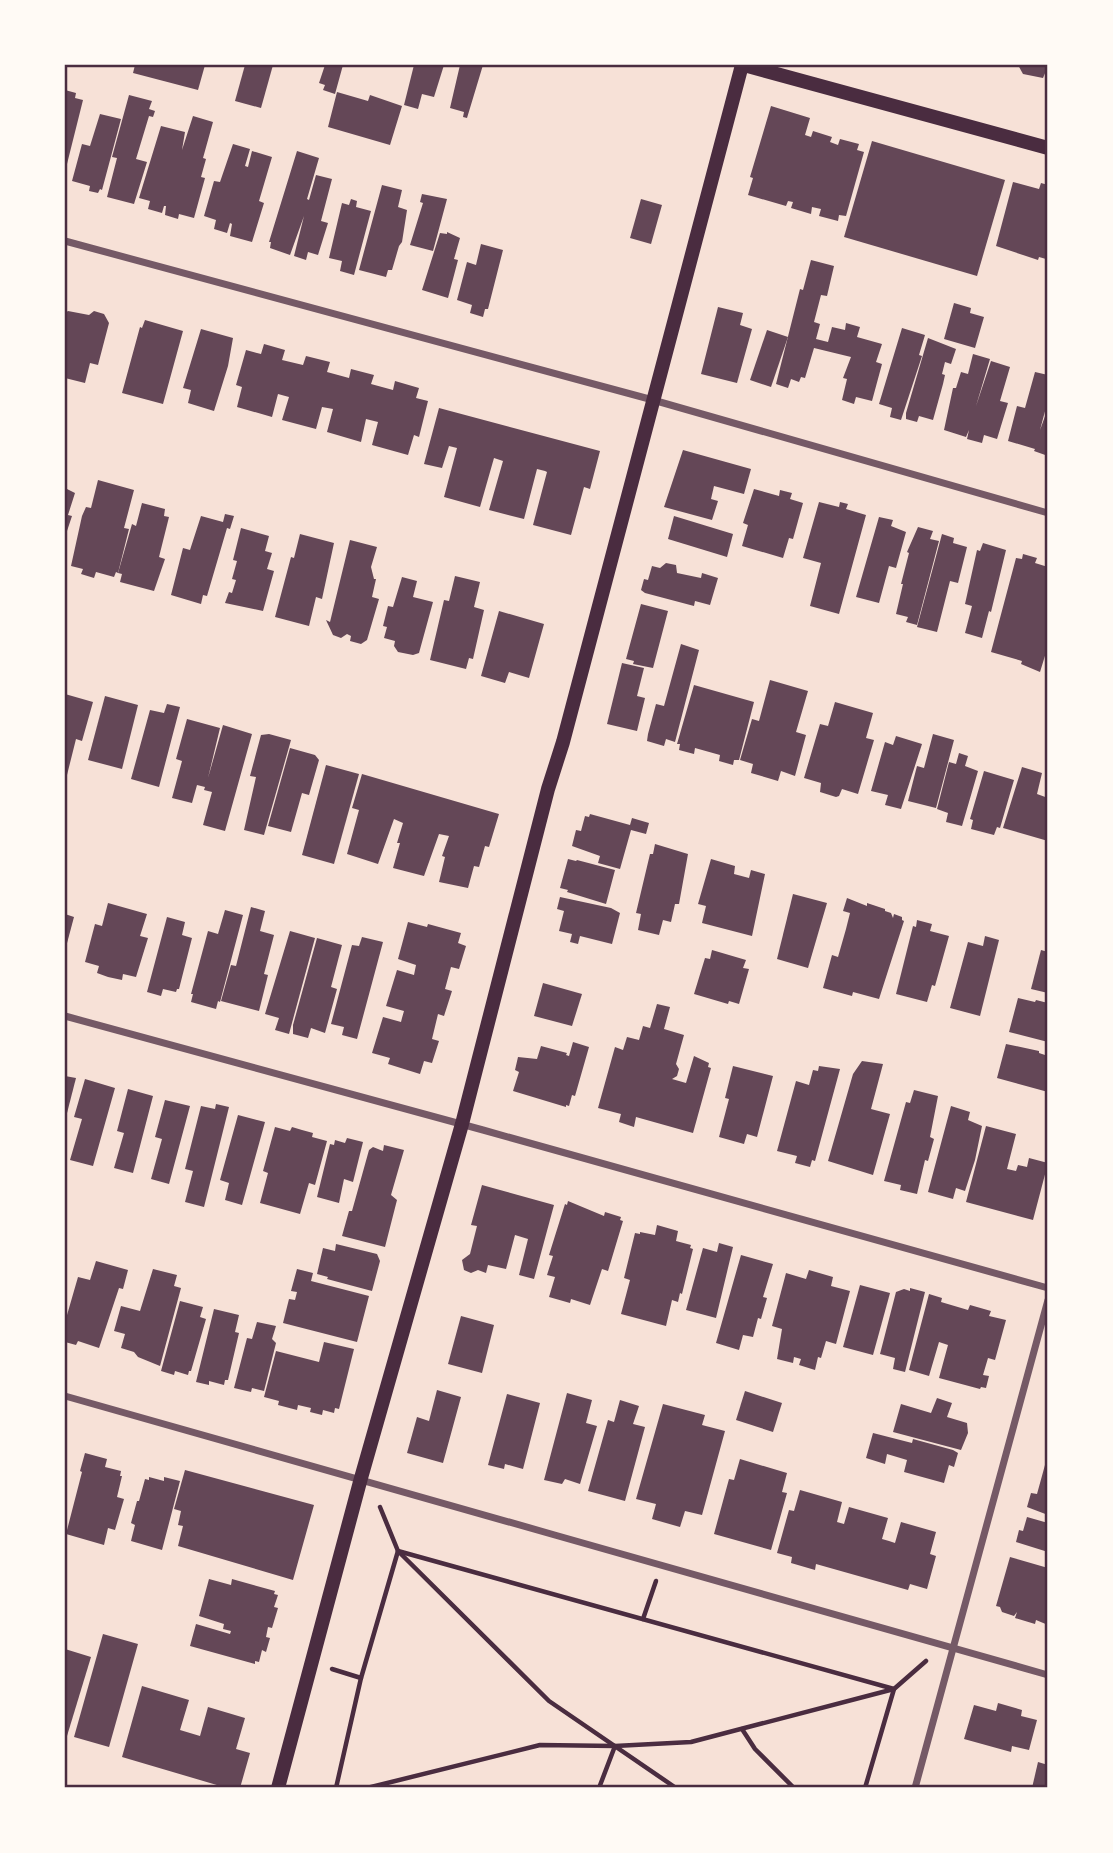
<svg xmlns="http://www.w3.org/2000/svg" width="1113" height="1853" viewBox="0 0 1113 1853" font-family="Arial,sans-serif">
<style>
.building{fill:#644757}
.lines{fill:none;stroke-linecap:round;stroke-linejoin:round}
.path{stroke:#4a2c40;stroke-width:4.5}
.minor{stroke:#755966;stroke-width:7}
.secondary{stroke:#4a2c40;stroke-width:14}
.neatline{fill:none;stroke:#4a2c40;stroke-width:2.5}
</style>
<rect width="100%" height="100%" fill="#f7e1d7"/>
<g class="building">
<path d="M135,65H205L198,90L133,73Z"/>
<path d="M245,65H273L261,108L235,101Z"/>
<path d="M325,65H343L335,94L323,90L325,85L319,83Z"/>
<path d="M414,65H444L434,97L422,94L418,109L404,105Z"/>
<path d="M460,65H483L467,118L463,117L464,112L450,108Z"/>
<path d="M1018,65H1048V66L1043,78L1023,74Z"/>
<path d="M65,90L76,93L75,98L83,100L66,168Z"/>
<path d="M337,92L368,101L370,95L402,106L390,145L328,127Z"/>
<path d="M129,95L152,101L149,109L155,111L153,117L149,116L136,159L147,162L134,204L107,197L117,158L112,157Z"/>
<path d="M771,106L810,118L805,135L811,137L813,131L832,137L830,142L838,145L840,139L859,144L857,150L864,152L846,216L839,215L838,221L819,216L821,209L812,207L811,214L791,208L793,202L788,201L786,206L748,195L753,178L750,177Z"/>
<path d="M100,114L121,119L102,190L100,189L98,193L89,191L90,186L72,181L82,144L90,146Z"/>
<path d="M193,116L213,122L203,158L206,159L201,177L205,178L194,218L179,214L178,219L165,215L166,206H164L162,213L148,209L150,201L139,198L161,126L185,132L182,150Z"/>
<path d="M872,141L1005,180L977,276L844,237Z"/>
<path d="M233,144L250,149L245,166L248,167L252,151L272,157L259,201L264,203L252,242L230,236L232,224L230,223L227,233L214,229L216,220L204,216L214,181L220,182Z"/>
<path d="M297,151L319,158L307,199L309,200L316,175L332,179L321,221L328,223L318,255L308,252L306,260L294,256L304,216L290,255L270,248L271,242H269Z"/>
<path d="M1013,182L1039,189L1041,183L1048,185V251L1046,259L1039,257L1038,260L996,246Z"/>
<path d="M382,185L402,190L398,207L407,210L402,242L399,246L392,270H388L386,277L359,270Z"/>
<path d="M422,194L447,199L433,251L410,245L423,203L420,202Z"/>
<path d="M351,199L357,201L356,207L371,211L354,275L340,271L342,261L329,258L342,203L349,205Z"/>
<path d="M641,199L662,205L651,244L630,238Z"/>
<path d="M447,232L460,238L454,259L458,260L448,298L422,290L440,233L447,234Z"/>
<path d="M481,244L503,250L488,309H485L483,317L470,313L472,305L457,300L467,262L476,265Z"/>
<path d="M811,260L834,266L827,296L821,295L814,322L820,324L816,339L828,342L832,327L845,330L846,323L860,327L857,337L882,344L876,362L882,364L872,401L856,397L854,404L842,400L847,379L843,378L851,357L814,348L805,378L801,377L799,382L791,379L788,388L776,384L800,289L803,290Z"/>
<path d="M954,303L971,308L970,313L984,317L975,348L944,339Z"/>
<path d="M718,307L743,313L740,325L752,329L737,383L701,374Z"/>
<path d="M68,311L89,315L94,311L104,314L109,323L98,365L90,363L85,383L65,378V313Z"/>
<path d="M145,320L183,331L163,404L122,393L140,327L142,328Z"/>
<path d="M902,328L925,335L919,355L922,356L901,420L890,417L892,408L879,404Z"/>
<path d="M201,329L233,338L228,366L214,411L188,403L191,390L183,388Z"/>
<path d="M767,330L788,337L771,387L750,380Z"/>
<path d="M928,338L956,349L951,364L945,362L942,374L945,375L943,384L933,420L919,416L917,422L906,419V413Z"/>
<path d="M264,344L285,350L282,360L303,365L306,356L330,362L327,372L349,378L351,369L374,375L371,384L393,390L395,381L419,388L416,398L428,401L419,437L414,435L408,455L372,445L378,422L366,419L361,442L327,432L333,409L322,407L316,429L282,420L289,397L278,394L272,417L237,407L242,387L236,385L246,350L261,354Z"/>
<path d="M973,354L990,359L976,406L991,361L1010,367L1000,401L1008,403L997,439L984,435L982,443L967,439L969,430L966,437L944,430L953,388H956L961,372L968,374Z"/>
<path d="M1035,372L1048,375V400L1040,430L1048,408V456L1034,451L1035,449L1008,441L1017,406L1025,408Z"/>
<path d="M439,408L600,451L590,489L584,487L571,535L533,525L547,472L545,471L537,469L524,519L489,510L503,461L494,458L480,507L444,497L457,448L449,446L442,468L424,464Z"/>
<path d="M683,450L751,469L744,494L714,486L711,499L718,501L712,520L664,507Z"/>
<path d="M98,480L134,490L124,528L129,529L118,573L116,572L114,577L96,572L94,578L81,574L83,569L71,566L82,516L86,507L91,508Z"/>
<path d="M65,488L75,493L68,515L72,516L65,537Z"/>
<path d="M754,489L779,496L780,490L792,493L790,499L803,503L793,539L789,538L783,558L742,546L748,525L743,523Z"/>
<path d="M819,502L839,507L840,502L848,504L846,509L866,515L839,614L810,606L821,563L803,558Z"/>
<path d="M142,503L165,509L164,516L169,517L159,557L165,559L154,591L120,582L122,574L118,573L132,524L136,526Z"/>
<path d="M225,514L234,516L230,529L227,528L207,596L203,595L201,604L171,595L183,548L190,550L201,516L223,522Z"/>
<path d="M674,516L733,534L727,557L668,539Z"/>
<path d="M879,517L893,520L891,526L906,532L896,568L889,566L879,603L856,597Z"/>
<path d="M918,527L933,531L930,539L939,541L917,625L906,622L908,617L896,614L903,584H901L909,553L907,552Z"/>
<path d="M241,528L269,536L265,551L272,553L267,569L274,571L263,611L225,603L229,592L232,593L236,580L232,579L237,561L233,560Z"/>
<path d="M300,534L334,543L322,599L316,597L309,626L275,617L291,557L294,558Z"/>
<path d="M942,534L954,538L953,543L967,547L958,583L950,581L937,632L917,627Z"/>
<path d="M350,540L377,547L371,567L374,579H376L372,597L379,599L367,640L361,644L350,641L351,636L347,634L341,638L333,635L326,620L330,622Z"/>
<path d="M983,543L1006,550L991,612L989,611L982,638L965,633L972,606L965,604L977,550L980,551Z"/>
<path d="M1023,554L1037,558L1035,563L1048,567V646L1040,672L1021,664L1022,661L991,652L1016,558L1022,559Z"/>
<path d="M666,563L676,565L677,573L701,578L702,573L718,578L710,605L695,601L694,606L645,593L641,590L644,579L648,580L652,566L660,568Z"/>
<path d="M455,576L480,582L474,607L484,610L473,659L469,658L466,669L430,660L444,600L449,601Z"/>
<path d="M402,577L417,581L413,597L433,602L419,653L413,655L398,652L394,646L395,641L384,638L387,627L383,626L388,606L393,607Z"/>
<path d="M641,604L668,611L653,668L633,664L634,661L626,659Z"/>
<path d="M499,611L544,624L529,678L509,672L505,683L481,676Z"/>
<path d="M681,644L699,650L675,742L666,739L664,746L647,741L648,734L656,704L664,706Z"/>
<path d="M622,663L644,668L637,696L645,698L637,731L607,724Z"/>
<path d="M770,680L808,691L796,732L806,735L795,776L781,771L778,781L751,773L753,764L740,760L752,719L759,721Z"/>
<path d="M694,685L754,702L739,760H734L733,765L719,761L720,755L695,748L694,754L679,750L680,744H677Z"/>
<path d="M65,694L93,702L82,741L76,739L66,779Z"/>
<path d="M105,696L138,705L122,769L88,760Z"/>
<path d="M835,702L873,713L866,738L874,740L858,794L842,789L839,796L836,797L820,792L821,783L804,778L820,724L828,726Z"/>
<path d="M167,704L180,707L159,787L131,779L150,710L164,713Z"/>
<path d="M187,719L220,728L208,778L223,725L252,734L225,831L203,825L212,792L204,790L205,787L197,785L192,803L172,798L182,761L176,759Z"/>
<path d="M269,734L291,740L264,835L244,830L256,777L250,776L261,735Z"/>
<path d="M933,734L954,740L936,808L908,801L917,766L924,768Z"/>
<path d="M896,736L922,744L901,809L885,805L888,795L871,791L885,742L893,745Z"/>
<path d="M290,748L315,755L319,760L309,795L302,793L291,832L268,826Z"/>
<path d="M959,753L968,756L965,766L978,771L962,826L946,822L948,813L937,809L949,762L956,764Z"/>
<path d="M326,765L359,774L334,864L302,855Z"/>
<path d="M1022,767L1042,773L1037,794L1048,798V841L1003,828Z"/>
<path d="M984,771L1014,780L1000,828L997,827L994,835L971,829L973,820L970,819Z"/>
<path d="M362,774L499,814L489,847L485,846L479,867L474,866L468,888L439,882L445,857L442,856L449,836L439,834L424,876L393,868L400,843H397L403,823L394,819L378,864L347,854L359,810L352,808Z"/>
<path d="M590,814L630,825L632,818L649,823L646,834L631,830L620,869L598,863L600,856L572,846L576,830L581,831L585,816L589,817Z"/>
<path d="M655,844L688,854L679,904H675L671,922L663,920L659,935L638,930L641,914L636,913L650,854H653Z"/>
<path d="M568,859L576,861L577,860L615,870L606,904L567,892L568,890L560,888Z"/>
<path d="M711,859L735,866L734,874L749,878L751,870L765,874L752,936L702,923L706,906L698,904Z"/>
<path d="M793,894L827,903L808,968L777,959Z"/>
<path d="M560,897L611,908L620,913L612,944L580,936L578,944L570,942L572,934L559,931L564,911L557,909Z"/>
<path d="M847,898L867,906V903L885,909V911L891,913L893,918L894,914L902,917V920L904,921L879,999L853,992L852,996L823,988L832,955L838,957L846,929L850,913L843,911Z"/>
<path d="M108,903L147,914L140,936L148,938L136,977L123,974L122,980L108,977L97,973L99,966L85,962L95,924L102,926Z"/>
<path d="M251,907L265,911L260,931L274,935L264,974L268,975L259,1011L221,1001L231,965L236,966Z"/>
<path d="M225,910L243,915L220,1002L218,1001L216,1009L191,1002L193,994H191L208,931L218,934Z"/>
<path d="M65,914L74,917L66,947H65Z"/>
<path d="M167,917L185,922L182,935L192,938L179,989H177L176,992L163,989L161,996L147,992Z"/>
<path d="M917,920L932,924L930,931L949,936L935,986L932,985L927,1002L896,994L913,926L916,927Z"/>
<path d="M408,922L427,927L428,924L461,933L458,943L466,946L459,969L451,967L445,989L452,991L444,1016L438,1014L432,1039L439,1041L432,1063L424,1061L420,1074L388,1064L390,1058L372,1053L383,1017L401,1022L402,1018L404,1011L386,1006L397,970L414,975L416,965L398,959Z"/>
<path d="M290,931L315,938L289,1034L275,1030L279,1018L265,1014Z"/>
<path d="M985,936L999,940L980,1016L950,1008L968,942L983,946Z"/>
<path d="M362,937L383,942L357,1039L342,1035L344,1027L331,1024L352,945L359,946Z"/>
<path d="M317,938L342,945L331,987L337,989L325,1033L311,1028L308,1038L293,1034V1025Z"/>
<path d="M712,950L746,960L743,968L749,969L739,1004L729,1001L728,1004L694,994L705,958L710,959Z"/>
<path d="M1041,950L1048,952V993L1031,989Z"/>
<path d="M543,983L582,994L572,1026L534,1016Z"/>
<path d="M1018,998L1035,1002L1036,1000L1048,1003V1042L1009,1032Z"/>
<path d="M657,1004L670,1007L664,1029L684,1035L676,1064L679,1069L677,1076L672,1079L686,1083L694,1056L709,1063L708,1067L711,1068L693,1133L636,1117L634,1127L619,1122L621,1114L598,1108L615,1047L623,1050L627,1037L639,1040L643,1026L650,1028Z"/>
<path d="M573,1042L589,1047L575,1096L572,1095L569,1106L566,1105V1107L513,1091L519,1072L515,1070L518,1057L537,1059L541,1046L567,1053L566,1055L569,1056Z"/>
<path d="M1006,1044L1039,1051V1053L1048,1056V1092L997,1078Z"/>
<path d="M862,1061L883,1064L871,1109L890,1114L873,1175L828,1161L853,1074Z"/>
<path d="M733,1066L773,1076L757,1137L747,1134L744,1144L719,1137L729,1099L725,1098Z"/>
<path d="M819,1066L840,1069L815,1161L812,1160L810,1167L795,1163L797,1156L777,1151L796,1081L809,1085L813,1070L818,1071Z"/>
<path d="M65,1076L76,1078L66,1117H65Z"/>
<path d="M85,1079L115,1088L93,1166L70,1160L82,1119L74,1117Z"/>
<path d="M128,1089L153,1096L133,1173L114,1168L124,1133L117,1131Z"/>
<path d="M914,1090L938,1096L930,1137L934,1139L928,1161L925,1160L917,1194L900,1190L901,1185L884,1181L906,1102L910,1103Z"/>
<path d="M165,1100L190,1106L169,1184L151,1179L162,1139L155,1137Z"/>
<path d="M216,1104L229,1107L204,1207L185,1202L193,1171L185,1169L201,1106L215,1109Z"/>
<path d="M951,1106L970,1112L968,1120L982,1126L975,1160L965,1191L956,1188L953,1199L928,1192Z"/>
<path d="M238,1115L265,1122L242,1205L225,1200L229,1183L220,1180Z"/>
<path d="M986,1126L1016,1134L1007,1169L1016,1171L1018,1165L1027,1167L1029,1158L1048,1163L1033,1220L966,1202Z"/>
<path d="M275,1127L290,1131L292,1127L302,1130L313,1133L312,1137L327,1141L315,1185L309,1183L300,1214L260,1203L268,1173L263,1171Z"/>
<path d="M347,1138L363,1142L353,1182L344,1179L339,1203L317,1197L330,1144L334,1145L335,1140L345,1143Z"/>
<path d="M384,1145L404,1150L391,1195L397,1200L385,1247L342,1236L349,1211H352L369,1150L373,1147L383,1151Z"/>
<path d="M482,1185L554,1205L534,1279L519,1275L528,1239L515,1235L506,1269L488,1265L486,1273L478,1270L471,1273L464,1270L462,1260L470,1254L477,1226L471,1225Z"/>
<path d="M568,1201L604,1216L605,1212L621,1217L620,1220L623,1221L608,1271L602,1269L590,1305L571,1299L570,1303L549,1297L555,1277L547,1275L553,1256L549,1255L565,1204L567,1205Z"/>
<path d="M657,1225L678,1231L676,1241L691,1245L690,1248L693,1249L682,1294L680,1293L678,1302L672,1300L666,1326L621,1314L630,1280L624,1278L635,1233L640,1234V1232L655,1235Z"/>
<path d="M719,1243L733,1247L716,1318L686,1310L703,1248L717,1252Z"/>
<path d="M336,1244L377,1254L380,1261L372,1291L327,1279L328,1277L317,1274L323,1248L335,1251Z"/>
<path d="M741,1255L773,1264L763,1297L767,1298L761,1319L758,1318L753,1337L743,1335L739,1350L716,1343Z"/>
<path d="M96,1261L128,1270L123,1289L119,1288L99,1348L78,1341L76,1345L65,1342V1322L78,1277L90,1280Z"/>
<path d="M153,1269L177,1275L174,1286L181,1288L160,1366L138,1357L134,1352L121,1348L125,1334L114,1331L121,1306L140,1311Z"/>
<path d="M297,1269L313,1273L311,1281L369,1296L357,1342L283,1323L289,1299L295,1300L297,1292L291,1291Z"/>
<path d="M809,1270L833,1277L831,1286L850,1291L836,1344L826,1341L821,1358L818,1357L815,1370L799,1365L801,1359L794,1357L793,1363L777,1359L782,1329L772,1326L786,1273L806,1279Z"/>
<path d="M860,1285L890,1293L873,1355L843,1347Z"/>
<path d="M910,1288L925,1292L905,1372L893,1369L895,1358L880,1354L896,1292L904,1289L910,1291Z"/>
<path d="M929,1294L942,1298L941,1302L968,1310L970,1305L991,1311L989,1316L1006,1320L995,1360L988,1358L983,1375L989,1376L986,1388L981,1387L980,1389L939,1378L948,1345L939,1342L929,1376L909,1370Z"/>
<path d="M180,1301L203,1307L200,1317L206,1319L191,1371H189L188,1375L175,1371L174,1375L161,1371Z"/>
<path d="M214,1309L239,1315L235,1332L239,1333L228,1380H225L224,1385L209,1381V1385L196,1382Z"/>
<path d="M461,1316L494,1325L482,1373L448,1364Z"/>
<path d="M257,1322L276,1326L272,1339L276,1343L264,1391L252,1388L251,1392L234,1388L247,1338L252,1339Z"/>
<path d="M324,1342L354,1349L339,1409L335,1408L334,1413L323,1410L322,1415L310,1412L311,1408L298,1405L297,1410L278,1405L279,1401L264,1397L276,1351L319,1362Z"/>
<path d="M437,1390L461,1397L443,1463L407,1453L417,1417L429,1421Z"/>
<path d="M745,1391L782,1403L773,1432L736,1420Z"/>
<path d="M567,1393L592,1400L586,1423L597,1426L580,1484L565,1479L562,1484L544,1480Z"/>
<path d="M507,1394L540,1403L523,1469L505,1464L504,1469L488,1465Z"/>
<path d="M937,1398L952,1403L947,1417L967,1423L968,1433L961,1450L893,1432L901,1404L931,1413Z"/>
<path d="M620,1400L639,1406L633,1424L645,1427L625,1501L588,1491L608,1420L614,1422Z"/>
<path d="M663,1404L705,1415L702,1425L725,1431L702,1515L685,1511L680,1527L652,1519L656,1504L636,1499Z"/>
<path d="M873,1433L912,1443L913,1439L953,1450L958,1453L954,1467L949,1465L944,1483L904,1472L907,1460L887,1454L885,1464L866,1458Z"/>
<path d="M85,1453L107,1459L105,1467L121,1471L120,1476H122L117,1497L124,1499L115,1530L108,1528L104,1545L66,1534L82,1472L80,1471Z"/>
<path d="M1048,1454V1515L1027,1507L1031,1493L1037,1494Z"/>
<path d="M740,1459L787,1473L782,1492L787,1493L771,1550L714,1534L729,1479L734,1480Z"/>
<path d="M185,1470L314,1505L293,1580L178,1546L183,1526L178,1525L181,1511L174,1509Z"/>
<path d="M149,1477L164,1481V1477L180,1481L162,1550L131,1541L135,1525L131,1523L137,1501H139L145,1479L149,1480Z"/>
<path d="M800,1490L842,1502L837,1522L844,1524L849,1507L888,1518L882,1539L889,1541L895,1543L901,1522L936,1532L930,1554L936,1556L927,1589L910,1584L908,1590L816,1564L815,1570L791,1563L792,1557L777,1553L789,1510L794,1511Z"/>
<path d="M1027,1517L1048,1523V1552L1016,1542L1019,1530L1023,1531Z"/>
<path d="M1010,1557L1048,1568V1625L1036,1620L1035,1624L1015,1618L1017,1612L1014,1616L1002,1612L1000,1607L996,1606Z"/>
<path d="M209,1579L231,1585L232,1579L275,1591L274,1594L278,1595L274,1607L278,1608L272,1628L268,1627L266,1637L270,1638L266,1652L262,1650L259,1662L255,1661V1664L190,1646L196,1624L230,1634L231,1631L223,1629L224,1624L199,1616Z"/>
<path d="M103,1634L138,1644L109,1747L74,1737Z"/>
<path d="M65,1649L91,1657L67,1736L65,1735Z"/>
<path d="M142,1686L189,1700L180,1730L200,1736L208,1707L245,1718L236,1749L250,1753L240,1788H227L122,1757Z"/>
<path d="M998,1703L1022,1710L1021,1716L1037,1720L1029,1750L1012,1746L1011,1752L964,1739L974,1705L996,1711Z"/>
<path d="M1038,1762L1048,1765V1788H1032Z"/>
</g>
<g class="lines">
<g class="path">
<path d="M380,1507L398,1551L549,1701L676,1788"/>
<path d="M398,1551L894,1689L865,1788"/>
<path d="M643,1619L656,1581"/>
<path d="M332,1669L361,1678"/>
<path d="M742,1729L755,1749L794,1788"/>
<path d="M336,1788L361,1678L398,1551"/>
<path d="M367,1788L540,1745L615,1746L691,1742L894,1689L926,1661"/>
<path d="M599,1788L615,1746"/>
</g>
<g class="minor">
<path d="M65,241L653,400L1048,513"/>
<path d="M65,1016L483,1130L1048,1288"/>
<path d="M65,1396C393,1486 720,1585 1048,1675"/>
<path d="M915,1788L1048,1300"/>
</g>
<g class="secondary">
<path d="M744,65L1048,148"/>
<path d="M278,1788L361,1478L462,1124L548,789L563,742L742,65"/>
</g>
</g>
<rect width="1113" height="1853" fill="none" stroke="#fffaf5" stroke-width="133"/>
<rect x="66" y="66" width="980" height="1720" class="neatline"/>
</svg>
